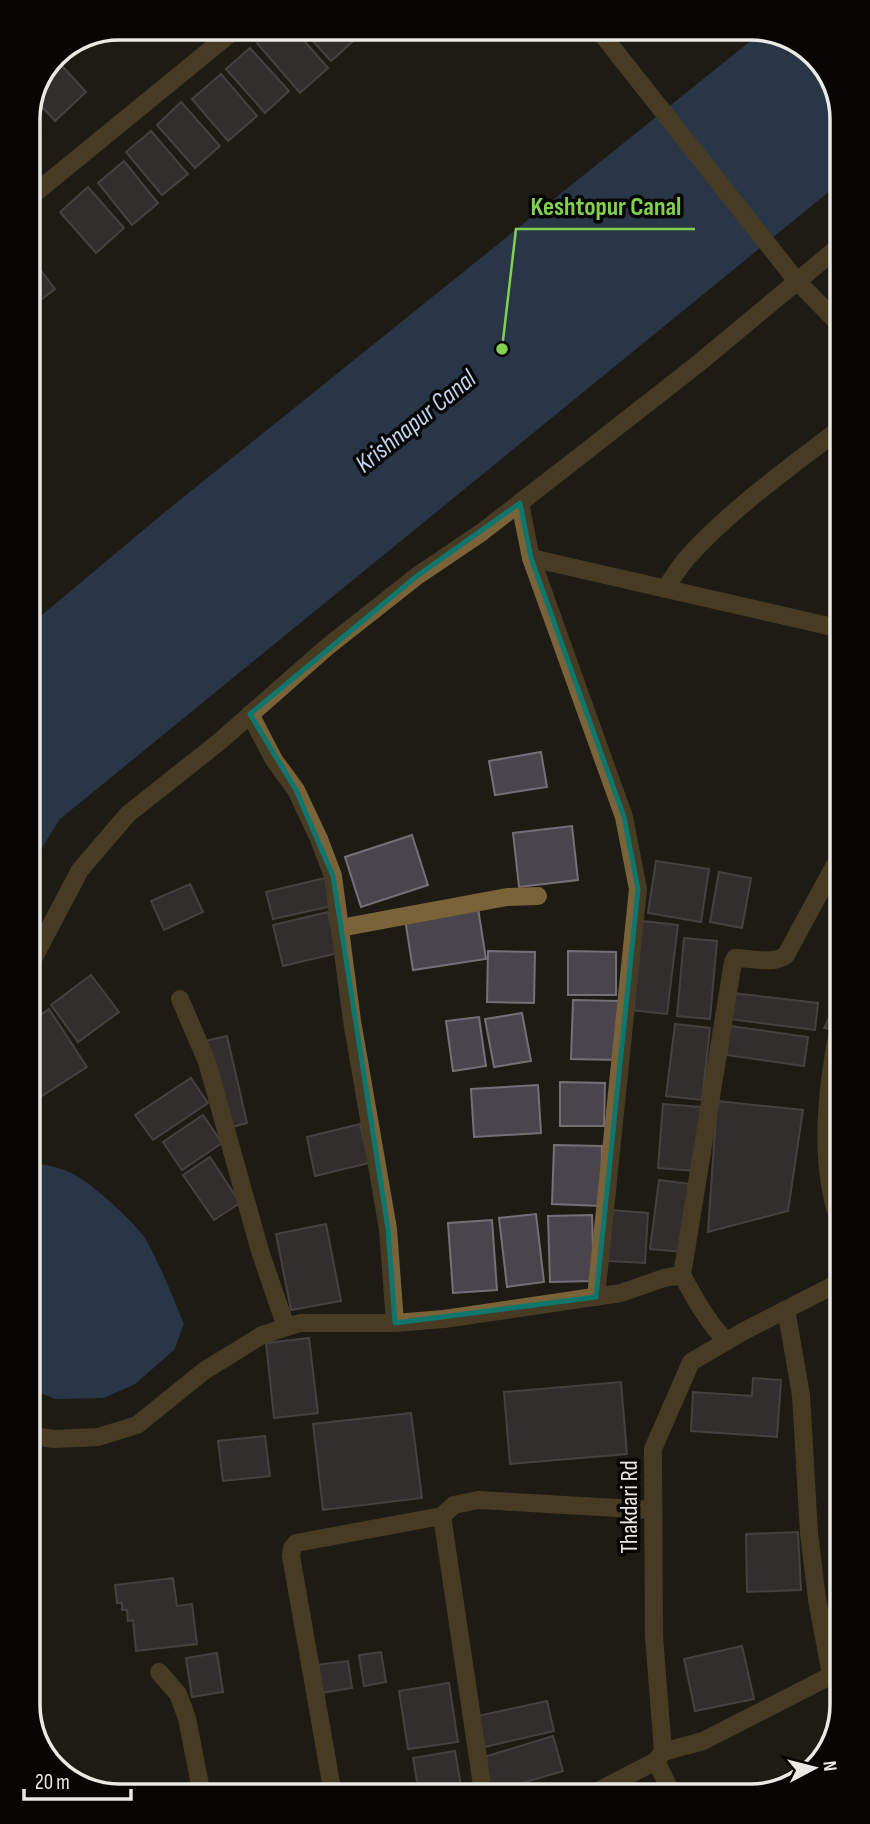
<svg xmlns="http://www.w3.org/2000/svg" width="870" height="1824" viewBox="0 0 870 1824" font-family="'Sofia Sans Condensed',sans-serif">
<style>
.water{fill:#385788}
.building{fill:#4a454c;stroke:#756f77;stroke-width:2}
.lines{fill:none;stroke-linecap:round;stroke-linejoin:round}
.minor{stroke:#7a6338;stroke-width:18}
.marked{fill:none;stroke:#0f766e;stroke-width:5;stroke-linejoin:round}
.labels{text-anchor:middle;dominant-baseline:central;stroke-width:7;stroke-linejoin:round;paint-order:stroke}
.street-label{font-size:24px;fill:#ebe9e4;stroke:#070604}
.water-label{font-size:26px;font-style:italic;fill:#bfd3f1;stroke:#070604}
.rim{fill:none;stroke:#ebe9e4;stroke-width:3.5}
.leader{fill:none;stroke:#81d050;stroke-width:2.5}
.callout-dot{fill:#81d050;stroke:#070604;stroke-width:2.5}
.callout-label{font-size:26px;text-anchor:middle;font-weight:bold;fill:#81d050;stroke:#070604;stroke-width:7;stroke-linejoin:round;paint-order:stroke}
</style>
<rect width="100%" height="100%" fill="#1e1b14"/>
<g class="water">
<path d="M763,31L806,47L835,85L836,186L60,819L31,865L30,625L165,512Z"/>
<path d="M32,1164C49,1164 70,1170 83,1180C99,1191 137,1224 146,1240C161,1266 172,1296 184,1324L174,1350L135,1384L104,1398L55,1399L33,1390Z"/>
</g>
<g class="building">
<path d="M143,28H167L155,40Z"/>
<path d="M274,28H293L328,68L300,93L257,43Z"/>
<path d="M301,28H354L360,35L331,61Z"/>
<path d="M250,48L289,91L265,113L226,69Z"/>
<path d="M54,57L86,92L55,121L35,99Z"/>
<path d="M221,74L257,116L228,141L192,99Z"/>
<path d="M181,102L220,146L195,168L157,125Z"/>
<path d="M28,118L40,132L28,143Z"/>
<path d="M151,131L188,174L162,195L126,152Z"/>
<path d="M124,161L158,203L132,225L98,183Z"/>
<path d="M88,187L124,228L96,253L60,212Z"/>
<path d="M29,255L55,289L29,309Z"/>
<path d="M541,752L547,787L495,795L489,761Z"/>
<path d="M572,826L578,880L519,887L513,833Z"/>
<path d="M412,835L428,885L361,907L345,857Z"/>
<path d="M656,861L709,869L701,922L648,913Z"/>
<path d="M719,872L751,878L742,928L710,922Z"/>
<path d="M325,878L332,906L273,919L266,892Z"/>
<path d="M190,884L203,912L164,930L151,901Z"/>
<path d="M478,908L486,959L413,970L405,919Z"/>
<path d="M328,912L338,953L283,966L273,925Z"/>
<path d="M642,921L678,925L667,1014L631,1010Z"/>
<path d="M684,938L717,941L710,1019L677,1016Z"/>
<path d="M488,951L535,952L534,1003L487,1002Z"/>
<path d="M568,951L616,952V995H568Z"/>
<path d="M91,975L119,1012L78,1042L51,1005Z"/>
<path d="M733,993L818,1003L815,1030L730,1019Z"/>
<path d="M839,999V1029L824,1028Z"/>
<path d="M573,1000L619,1001L618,1060L571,1059Z"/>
<path d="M49,1009L87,1067L42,1096L32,1082V1021Z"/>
<path d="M522,1013L531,1061L494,1067L485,1019Z"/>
<path d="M479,1017L486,1066L453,1071L446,1021Z"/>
<path d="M675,1024L710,1028L702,1100L666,1096Z"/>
<path d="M730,1026L808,1037L804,1066L726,1055Z"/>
<path d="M227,1036L247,1123L225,1129L205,1041Z"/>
<path d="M191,1078L208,1103L153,1140L135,1115Z"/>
<path d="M560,1082L605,1083L604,1126H560Z"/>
<path d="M538,1085L541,1133L474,1137L471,1089Z"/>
<path d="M717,1101L803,1110L788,1211L708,1232Z"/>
<path d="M663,1104L701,1107L696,1171L658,1168Z"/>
<path d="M203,1115L222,1143L182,1170L163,1142Z"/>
<path d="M360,1124L369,1163L315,1176L307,1137Z"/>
<path d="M554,1145L602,1146L601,1206L552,1204Z"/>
<path d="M210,1157L240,1203L214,1220L183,1175Z"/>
<path d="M659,1180L691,1184L684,1252L650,1249Z"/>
<path d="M611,1210L648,1213L645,1263L608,1261Z"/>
<path d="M536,1214L544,1282L507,1287L499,1218Z"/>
<path d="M592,1215L594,1281L550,1282L548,1216Z"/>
<path d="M492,1220L497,1290L453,1293L448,1223Z"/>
<path d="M326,1224L341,1301L291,1310L276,1234Z"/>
<path d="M309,1338L318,1413L274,1418L266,1343Z"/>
<path d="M753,1378L781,1380L777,1437L691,1431L693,1392L752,1396Z"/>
<path d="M621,1382L627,1454L510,1464L504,1392Z"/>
<path d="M411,1413L422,1498L323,1510L313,1424Z"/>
<path d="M265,1436L270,1476L223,1481L218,1441Z"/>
<path d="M798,1532L801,1590L747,1592L746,1534Z"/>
<path d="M173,1578L177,1606L192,1604L197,1644L136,1651L133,1620L128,1621L127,1610H122V1603H117L115,1585Z"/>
<path d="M742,1646L754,1699L695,1711L684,1659Z"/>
<path d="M381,1652L386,1682L364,1686L359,1655Z"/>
<path d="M217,1653L223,1692L192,1697L186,1658Z"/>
<path d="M348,1661L352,1688L321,1693L316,1665Z"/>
<path d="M449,1683L458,1742L408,1749L399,1691Z"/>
<path d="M547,1701L554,1731L480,1748L473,1717Z"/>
<path d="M553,1736L563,1771L492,1792L481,1758Z"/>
<path d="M455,1751L462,1792L419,1793L413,1758Z"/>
</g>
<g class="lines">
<g class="minor">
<path d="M597,28L796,280L836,321"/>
<path d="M29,198L237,28"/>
<path d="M520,503L531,558L624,817L638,889L596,1297"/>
<path d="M531,558L837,628"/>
<path d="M665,589C672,579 679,567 687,558C731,509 785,471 837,431"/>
<path d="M250,714L274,760L296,790L319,839L333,876L352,1021L388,1229L395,1323"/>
<path d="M340,928L507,897L538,896"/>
<path d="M32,961L80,870L128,814L219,742L327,647L417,576L482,532L575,460L699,363L836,249"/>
<path d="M180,999L207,1062L260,1251L286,1327"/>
<path d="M837,1037C826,1094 819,1167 840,1223"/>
<path d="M682,1275L733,962L735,958C751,958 773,965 786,955L838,859"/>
<path d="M786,1309L801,1395L809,1533L817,1599L831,1675"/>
<path d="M34,1436L54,1439L98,1437L137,1425L204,1371L262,1335L300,1323H395L444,1319L621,1293L664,1278L682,1275C695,1299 707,1321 726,1341"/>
<path d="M442,1516L483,1792"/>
<path d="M159,1672L178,1694L187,1718L202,1795"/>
<path d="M663,1752L703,1741L842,1670"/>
<path d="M656,1761L670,1790"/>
<path d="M598,1791L656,1761L663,1752L654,1636L653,1449L691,1362L744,1331L840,1282"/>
<path d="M333,1794L291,1556L292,1548L296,1543L442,1516L454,1505L478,1500L653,1510"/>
</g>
</g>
<path d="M0 0H870V1824H0ZM520,503L531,558L624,817L638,889L596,1297L395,1323L388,1229L333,876L296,790L250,714L417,576Z" fill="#1e1b14" fill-opacity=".55" fill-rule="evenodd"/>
<path class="marked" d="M520,503L531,558L624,817L638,889L596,1297L395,1323L388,1229L333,876L296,790L250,714L417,576Z"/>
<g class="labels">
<g class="street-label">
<text transform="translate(629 1507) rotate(-90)">Thakdari Rd</text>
</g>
<g class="water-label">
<text transform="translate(416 422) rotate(-39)">Krishnapur Canal</text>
</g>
</g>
<path d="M0 0H870V1824H0ZM119 40H751A79 79 0 0 1 830 119V1705A79 79 0 0 1 751 1784H119A79 79 0 0 1 40 1705V119A79 79 0 0 1 119 40Z" fill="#070604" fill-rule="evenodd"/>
<path class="rim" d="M119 40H751A79 79 0 0 1 830 119V1705A79 79 0 0 1 751 1784H119A79 79 0 0 1 40 1705V119A79 79 0 0 1 119 40Z"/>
<path class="leader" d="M502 349L516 229H695"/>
<circle class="callout-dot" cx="502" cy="349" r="7"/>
<g class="callout-label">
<text x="606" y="215">Keshtopur Canal</text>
</g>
<g transform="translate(814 1768) rotate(83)" stroke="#070604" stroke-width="5" paint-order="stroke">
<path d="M0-5L12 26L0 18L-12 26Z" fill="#ebe9e4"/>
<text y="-10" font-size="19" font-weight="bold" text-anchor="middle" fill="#ebe9e4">N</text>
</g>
<path d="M24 1789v10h107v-10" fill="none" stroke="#ebe9e4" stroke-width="3.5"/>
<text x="35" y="1789" font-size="21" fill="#ebe9e4" stroke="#070604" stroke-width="5" paint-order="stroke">20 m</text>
</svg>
